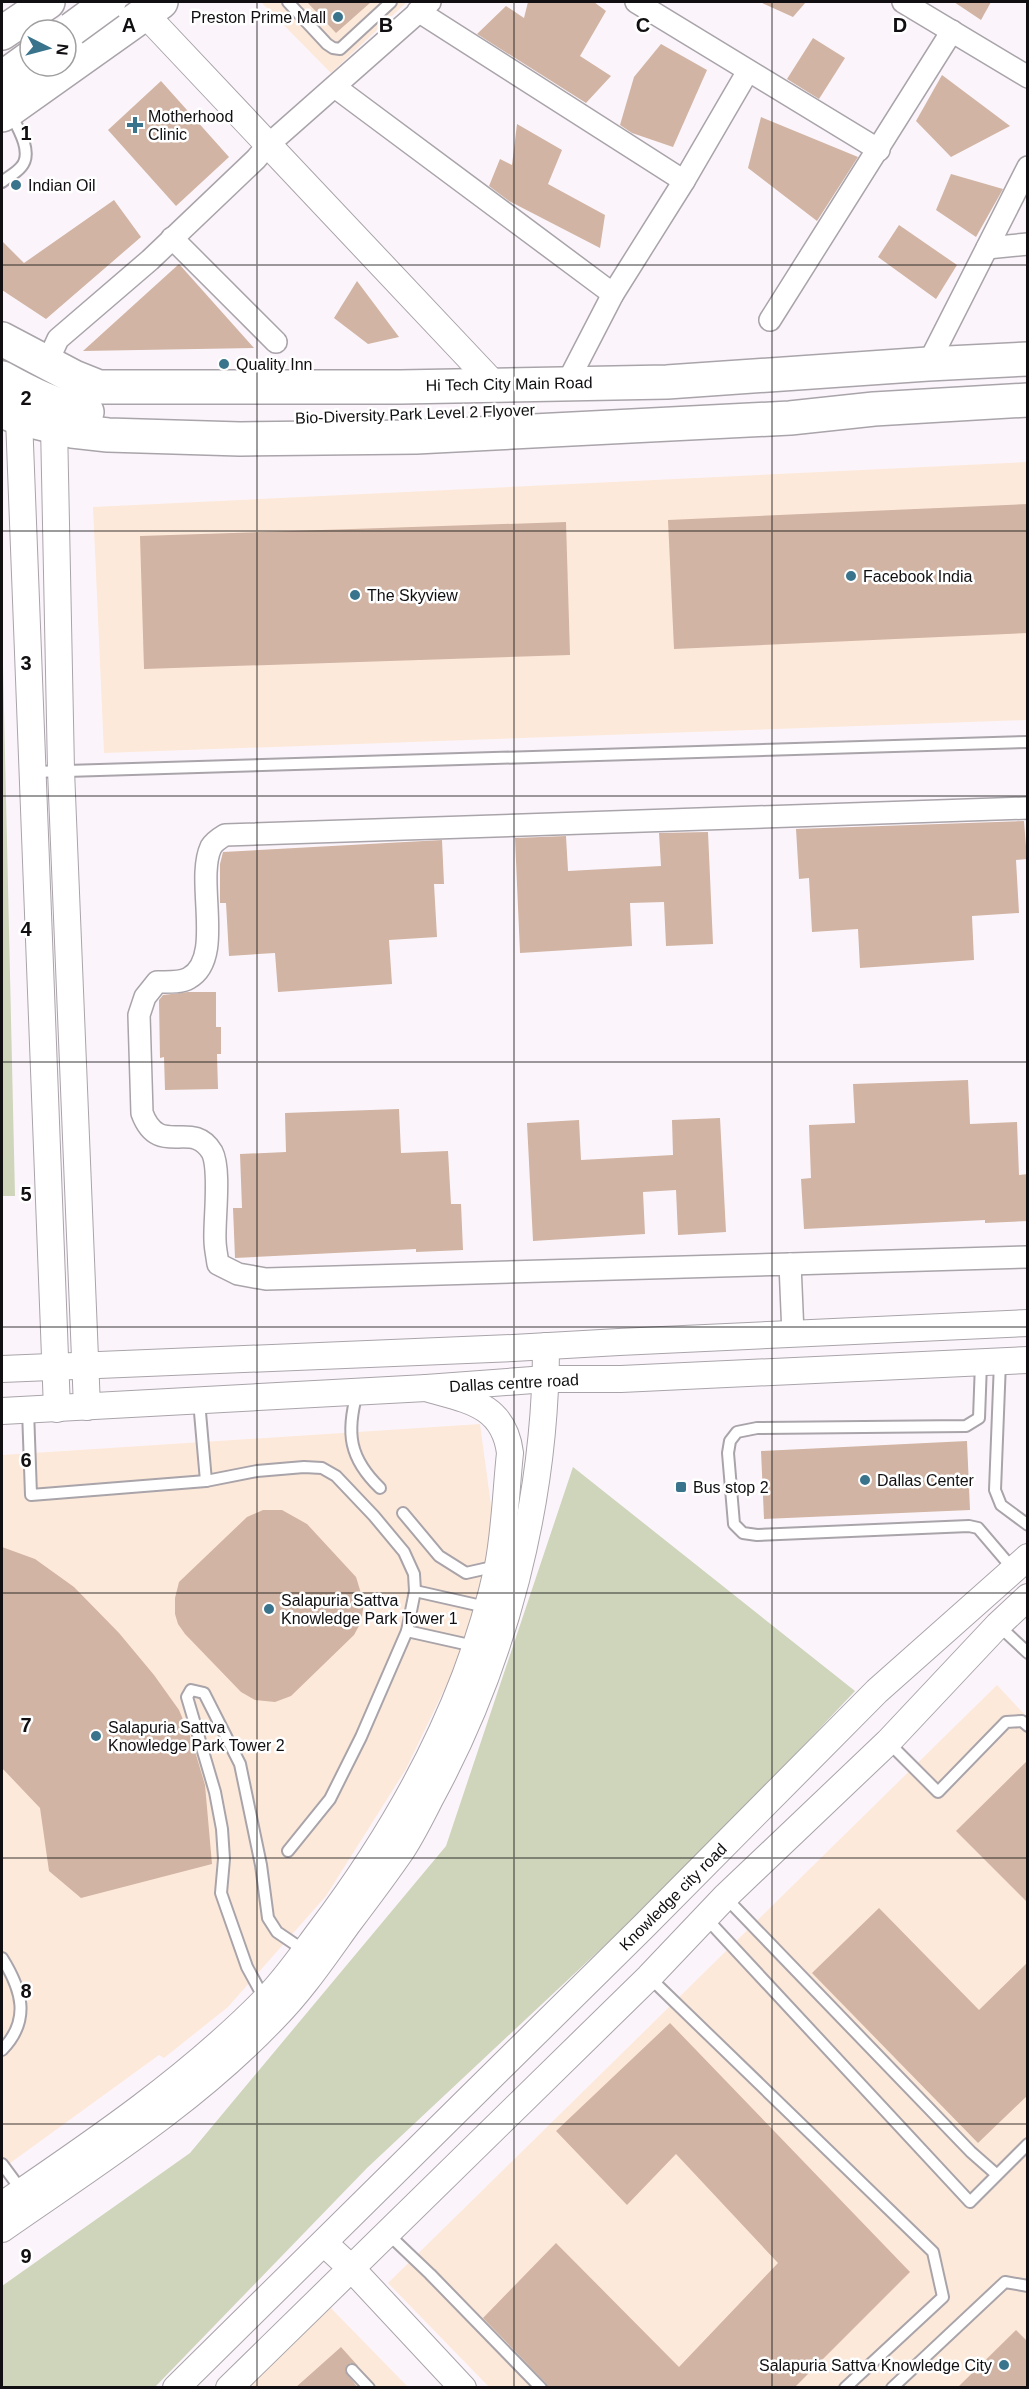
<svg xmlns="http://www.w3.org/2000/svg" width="1029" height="2389" viewBox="0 0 1029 2389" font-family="Helvetica,sans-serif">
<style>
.commercial{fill:#fde9da}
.green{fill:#ced5ba}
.building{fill:#d1b4a3}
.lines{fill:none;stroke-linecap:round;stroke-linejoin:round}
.service-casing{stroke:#a9a4a9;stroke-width:14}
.minor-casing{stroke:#a9a4a9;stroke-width:24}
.tertiary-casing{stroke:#a9a4a9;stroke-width:28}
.primary-casing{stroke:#a9a4a9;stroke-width:36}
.service{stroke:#fff;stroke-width:10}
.minor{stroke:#fff;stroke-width:21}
.tertiary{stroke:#fff;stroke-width:26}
.primary{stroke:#fff;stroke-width:33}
.primary-bridge-casing{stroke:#a9a4a9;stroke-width:36;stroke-linecap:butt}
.primary-bridge{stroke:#fff;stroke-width:33}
.grid{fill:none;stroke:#110f11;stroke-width:1.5;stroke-opacity:0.55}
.poi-dot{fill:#39748c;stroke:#fff;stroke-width:2}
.labels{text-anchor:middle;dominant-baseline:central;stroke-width:5;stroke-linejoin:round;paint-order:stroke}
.poi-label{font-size:16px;fill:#110f11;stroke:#fff;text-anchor:start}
.street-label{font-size:16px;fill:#110f11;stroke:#fff}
.grid-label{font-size:20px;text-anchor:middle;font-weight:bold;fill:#110f11;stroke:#fff;stroke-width:5;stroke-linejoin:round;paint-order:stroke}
</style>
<rect width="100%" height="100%" fill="#fbf5fb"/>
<g class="commercial">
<path d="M261,2H407L331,73Z"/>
<path d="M1027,462V720L104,753L93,507Z"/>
<path d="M480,1424L496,1542L468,1640L406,1769L326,1896L228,2007L164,2058L159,2055L2,2169V1455Z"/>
<path d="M997,1685L1027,1717V2387H489L388,2283Z"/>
<path d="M324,2301L408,2387L239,2388Z"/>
</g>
<g class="green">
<path d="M2,621L15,1196H2Z"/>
<path d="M573,1467L855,1691L700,1856L367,2168L155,2387H2V2286L190,2153L446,1846Z"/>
</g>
<g class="building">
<path d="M307,2H371L336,33Z"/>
<path d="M528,2H594L606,11L580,56L611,76L586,103L477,34L506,6L524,18Z"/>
<path d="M760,2H806L793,17Z"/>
<path d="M954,2H991L981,20Z"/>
<path d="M813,38L845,58L819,99L787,79Z"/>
<path d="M661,44L707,70L673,147L632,133L620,125L634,77Z"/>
<path d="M942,75L1010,126L951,157L916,121Z"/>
<path d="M161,81L229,157L176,206L108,130Z"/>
<path d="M761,117L858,157L817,221L748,168Z"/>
<path d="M517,124L562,150L548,184L605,215L600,248L509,201L489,186L500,159L512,165Z"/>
<path d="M951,174L1003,189L976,237L936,210Z"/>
<path d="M114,200L141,237L46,319L2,290V241L24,263Z"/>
<path d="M899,225L957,265L936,299L878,257Z"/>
<path d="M179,264L254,348L83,351Z"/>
<path d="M357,281L399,337L368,344L334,318Z"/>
<path d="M1028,504V633L674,649L668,520Z"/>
<path d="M566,522L570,655L144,669L140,536Z"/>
<path d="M1024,821L1027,859L1016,860L1019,913L972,916L974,960L860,968L858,929L812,932L809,878L799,879L796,829Z"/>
<path d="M708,832L713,944L666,946L664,902L630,903L632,946L520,953L515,838L566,836L568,871L661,866L659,833Z"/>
<path d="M442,840L444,884H434L437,937L389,940L392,984L278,992L275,953L229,956L226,903H220V864L223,852Z"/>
<path d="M188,992H216V1027H221V1054H217L218,1089L165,1090L164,1057L160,1058L159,1000L163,995Z"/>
<path d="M968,1080L970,1124L1017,1122L1019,1175L1028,1174V1221L985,1223V1220L804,1229L801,1179L811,1178L809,1125L855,1123L853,1084Z"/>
<path d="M399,1109L401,1153L448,1151L451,1204H461L463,1250L416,1252V1249L235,1258L233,1208H242L240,1154L286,1152L285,1113Z"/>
<path d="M720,1118L726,1232L678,1235L676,1190L643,1192L645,1234L533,1241L527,1123L579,1120L581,1160L673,1155L672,1120Z"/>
<path d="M967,1441L970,1510L764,1519L761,1451Z"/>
<path d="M263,1510H282L307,1524L356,1577L364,1603L361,1622L354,1635L291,1696L275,1702L255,1700L241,1692L185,1634L178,1624L175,1614V1598L179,1582L247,1517Z"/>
<path d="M2,1547L35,1559L74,1587L119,1633L154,1675L179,1710L192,1741L205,1785L212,1864L81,1898L49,1871L40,1808L2,1768Z"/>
<path d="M1028,1760V1903L956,1831Z"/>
<path d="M879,1908L979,2010L1028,1962V2095L978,2143L812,1973Z"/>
<path d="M670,2023L910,2272L794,2388H548L546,2383L483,2318L556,2243L679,2367L778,2263L676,2154L627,2205L556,2131Z"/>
<path d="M1016,2330L1028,2342V2388H957Z"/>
<path d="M341,2347L358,2366L350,2363L345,2371L358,2388H295Z"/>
</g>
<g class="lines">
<defs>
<g id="service">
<path d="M288,2L327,44L333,48L340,49L391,2"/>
<path d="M2,182C8,177 16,173 21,167C34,153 17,126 10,113"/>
<path d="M33,772L1028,742"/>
<path d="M1000,1362L995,1490L1001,1505L1028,1525"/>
<path d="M981,1363L979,1418L966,1426L757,1428L737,1432L730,1441L728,1453L734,1524L743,1533L757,1535L969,1526L978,1528L1013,1569"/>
<path d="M357,1393C346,1433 349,1458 380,1488"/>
<path d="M199,1401L206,1481"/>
<path d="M28,1410L31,1495L206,1481L257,1471L304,1467L322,1468L336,1476L374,1516L404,1552L414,1574L415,1591L407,1631L361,1737L330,1799L288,1851"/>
<path d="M403,1513L439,1556L466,1573L497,1566"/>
<path d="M415,1591L486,1607"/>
<path d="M998,1625L1028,1653"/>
<path d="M407,1631L474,1646"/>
<path d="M888,1742L938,1792L1006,1722L1022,1721L1028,1726"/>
<path d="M726,1898L971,2152L996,2174"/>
<path d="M706,1918L970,2202L1028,2144"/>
<path d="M2,1958C22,1990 31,2020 2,2050"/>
<path d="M649,1977L933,2252L943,2297L845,2388"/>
<path d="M265,2000L247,1967L221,1893L224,1859L222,1829L215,1792L187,1697L191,1690L204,1693L240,1764L261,1865L268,1918L277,1932L305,1951"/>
<path d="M2,2164L22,2191"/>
<path d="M387,2233L430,2274L541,2388"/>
<path d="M352,2370L369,2388"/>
<path d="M892,2388L1005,2282L1028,2286"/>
</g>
<g id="minor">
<path d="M636,2L879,150"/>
<path d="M903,2L1028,77"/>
<path d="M418,11L684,181"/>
<path d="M335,87L613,294"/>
<path d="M172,238L276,342"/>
<path d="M987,248L1028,244"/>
<path d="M770,320L952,31"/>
<path d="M47,363L58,339L150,260L256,159L268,145L430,2"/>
<path d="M928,364L1028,167"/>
<path d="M567,383L613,294L684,181L748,71"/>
<path d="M790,1264L1028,1257"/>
<path d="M793,1334L790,1264L266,1279L238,1274L218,1264C217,1256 215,1248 215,1240C214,1220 221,1169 212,1152C192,1118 159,1159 142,1113L139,1015L145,997L157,982C167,982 181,983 189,978C225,958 195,881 211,847C214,842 220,838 225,835L1028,808"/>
</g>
<g id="tertiary">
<path d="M145,14L493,383"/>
<path d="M19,418L57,1409"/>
<path d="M54,425L61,770L87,1407"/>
<path d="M2,1369L513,1348L619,1342L1028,1323"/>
<path d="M2,1411L426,1388L546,1379H621L1028,1360"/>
<path d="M2,2205C93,2143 186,2080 264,2001C285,1980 302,1955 320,1931C401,1824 469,1699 498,1566C505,1530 506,1490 510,1453C504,1404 467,1400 426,1388"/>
<path d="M2,2229C95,2164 194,2102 273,2019C301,1991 324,1957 347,1925C366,1900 385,1875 402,1850C413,1833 422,1815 431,1797C505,1661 546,1502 546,1346"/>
<path d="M324,2243L351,2268L463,2388"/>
<path d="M176,2388L643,1927L877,1691L1028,1557"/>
<path d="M229,2388L649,1977L725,1897L888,1742L998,1625L1028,1597"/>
</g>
<g id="primary">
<path d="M2,33L48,2"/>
<path d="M2,78L30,58"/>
<path d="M2,115L161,2"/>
<path d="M2,339L74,377L99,387H400L667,382L928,364L1028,359"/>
<path d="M2,378C29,393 56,407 87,412"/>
<path d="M2,411L19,418L72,431L108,435L240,439L416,437L790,418L874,409L1028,400"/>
</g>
</defs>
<use href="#service" class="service-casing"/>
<use href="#minor" class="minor-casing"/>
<use href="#tertiary" class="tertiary-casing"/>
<use href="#primary" class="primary-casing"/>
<use href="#service" class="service"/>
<use href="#minor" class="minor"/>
<use href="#tertiary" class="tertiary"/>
<use href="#primary" class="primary"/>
<defs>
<path id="primary-bridge" d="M72,29L109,2"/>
</defs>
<use href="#primary-bridge" class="primary-bridge-casing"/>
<use href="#primary-bridge" class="primary-bridge"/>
</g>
<path class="grid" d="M257,2V2388M514,2V2388M772,2V2388M2,265H1028M2,531H1028M2,796H1028M2,1062H1028M2,1327H1028M2,1593H1028M2,1858H1028M2,2124H1028"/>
<g class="poi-dot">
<circle cx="338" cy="17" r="6"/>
<path d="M132 116h6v6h6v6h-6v6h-6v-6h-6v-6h6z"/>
<circle cx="16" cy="185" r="6"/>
<circle cx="224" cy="364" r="6"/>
<circle cx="851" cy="576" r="6"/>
<circle cx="355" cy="595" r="6"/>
<circle cx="865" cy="1480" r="6"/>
<rect x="675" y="1481" width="12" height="12" rx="3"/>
<circle cx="269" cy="1609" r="6"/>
<circle cx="96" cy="1736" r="6"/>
<circle cx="1004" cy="2365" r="6"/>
</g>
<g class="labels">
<g class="poi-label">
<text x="326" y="17" text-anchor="end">Preston Prime Mall</text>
<text x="148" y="116">Motherhood<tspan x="148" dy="18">Clinic</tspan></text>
<text x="28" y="185">Indian Oil</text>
<text x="236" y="364">Quality Inn</text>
<text x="863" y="576">Facebook India</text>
<text x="367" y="595">The Skyview</text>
<text x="877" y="1480">Dallas Center</text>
<text x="693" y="1487">Bus stop 2</text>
<text x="281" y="1600">Salapuria Sattva<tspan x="281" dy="18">Knowledge Park Tower 1</tspan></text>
<text x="108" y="1727">Salapuria Sattva<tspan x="108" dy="18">Knowledge Park Tower 2</tspan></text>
<text x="992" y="2365" text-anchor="end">Salapuria Sattva Knowledge City</text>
</g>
<g class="street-label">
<text transform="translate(509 384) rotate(-1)">Hi Tech City Main Road</text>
<text transform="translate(415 414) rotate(-2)">Bio-Diversity Park Level 2 Flyover</text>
<text transform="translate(514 1383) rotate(-3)">Dallas centre road</text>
<text transform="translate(673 1897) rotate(-45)">Knowledge city road</text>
</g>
</g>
<g class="grid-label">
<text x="129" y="32">A</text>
<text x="386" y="32">B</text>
<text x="643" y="32">C</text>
<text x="900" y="32">D</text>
<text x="26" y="140">1</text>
<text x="26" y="405">2</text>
<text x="26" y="670">3</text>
<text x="26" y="936">4</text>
<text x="26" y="1201">5</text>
<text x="26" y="1467">6</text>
<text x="26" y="1732">7</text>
<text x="26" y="1998">8</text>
<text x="26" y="2263">9</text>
</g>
<rect width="1029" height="2389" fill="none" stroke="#110f11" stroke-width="6"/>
<g transform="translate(48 48) rotate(96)"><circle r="28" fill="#ffffff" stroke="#a09fa0" stroke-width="1.5"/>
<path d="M0-4.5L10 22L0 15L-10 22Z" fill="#39748c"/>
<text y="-9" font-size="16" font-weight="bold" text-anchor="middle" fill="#110f11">N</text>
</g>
</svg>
